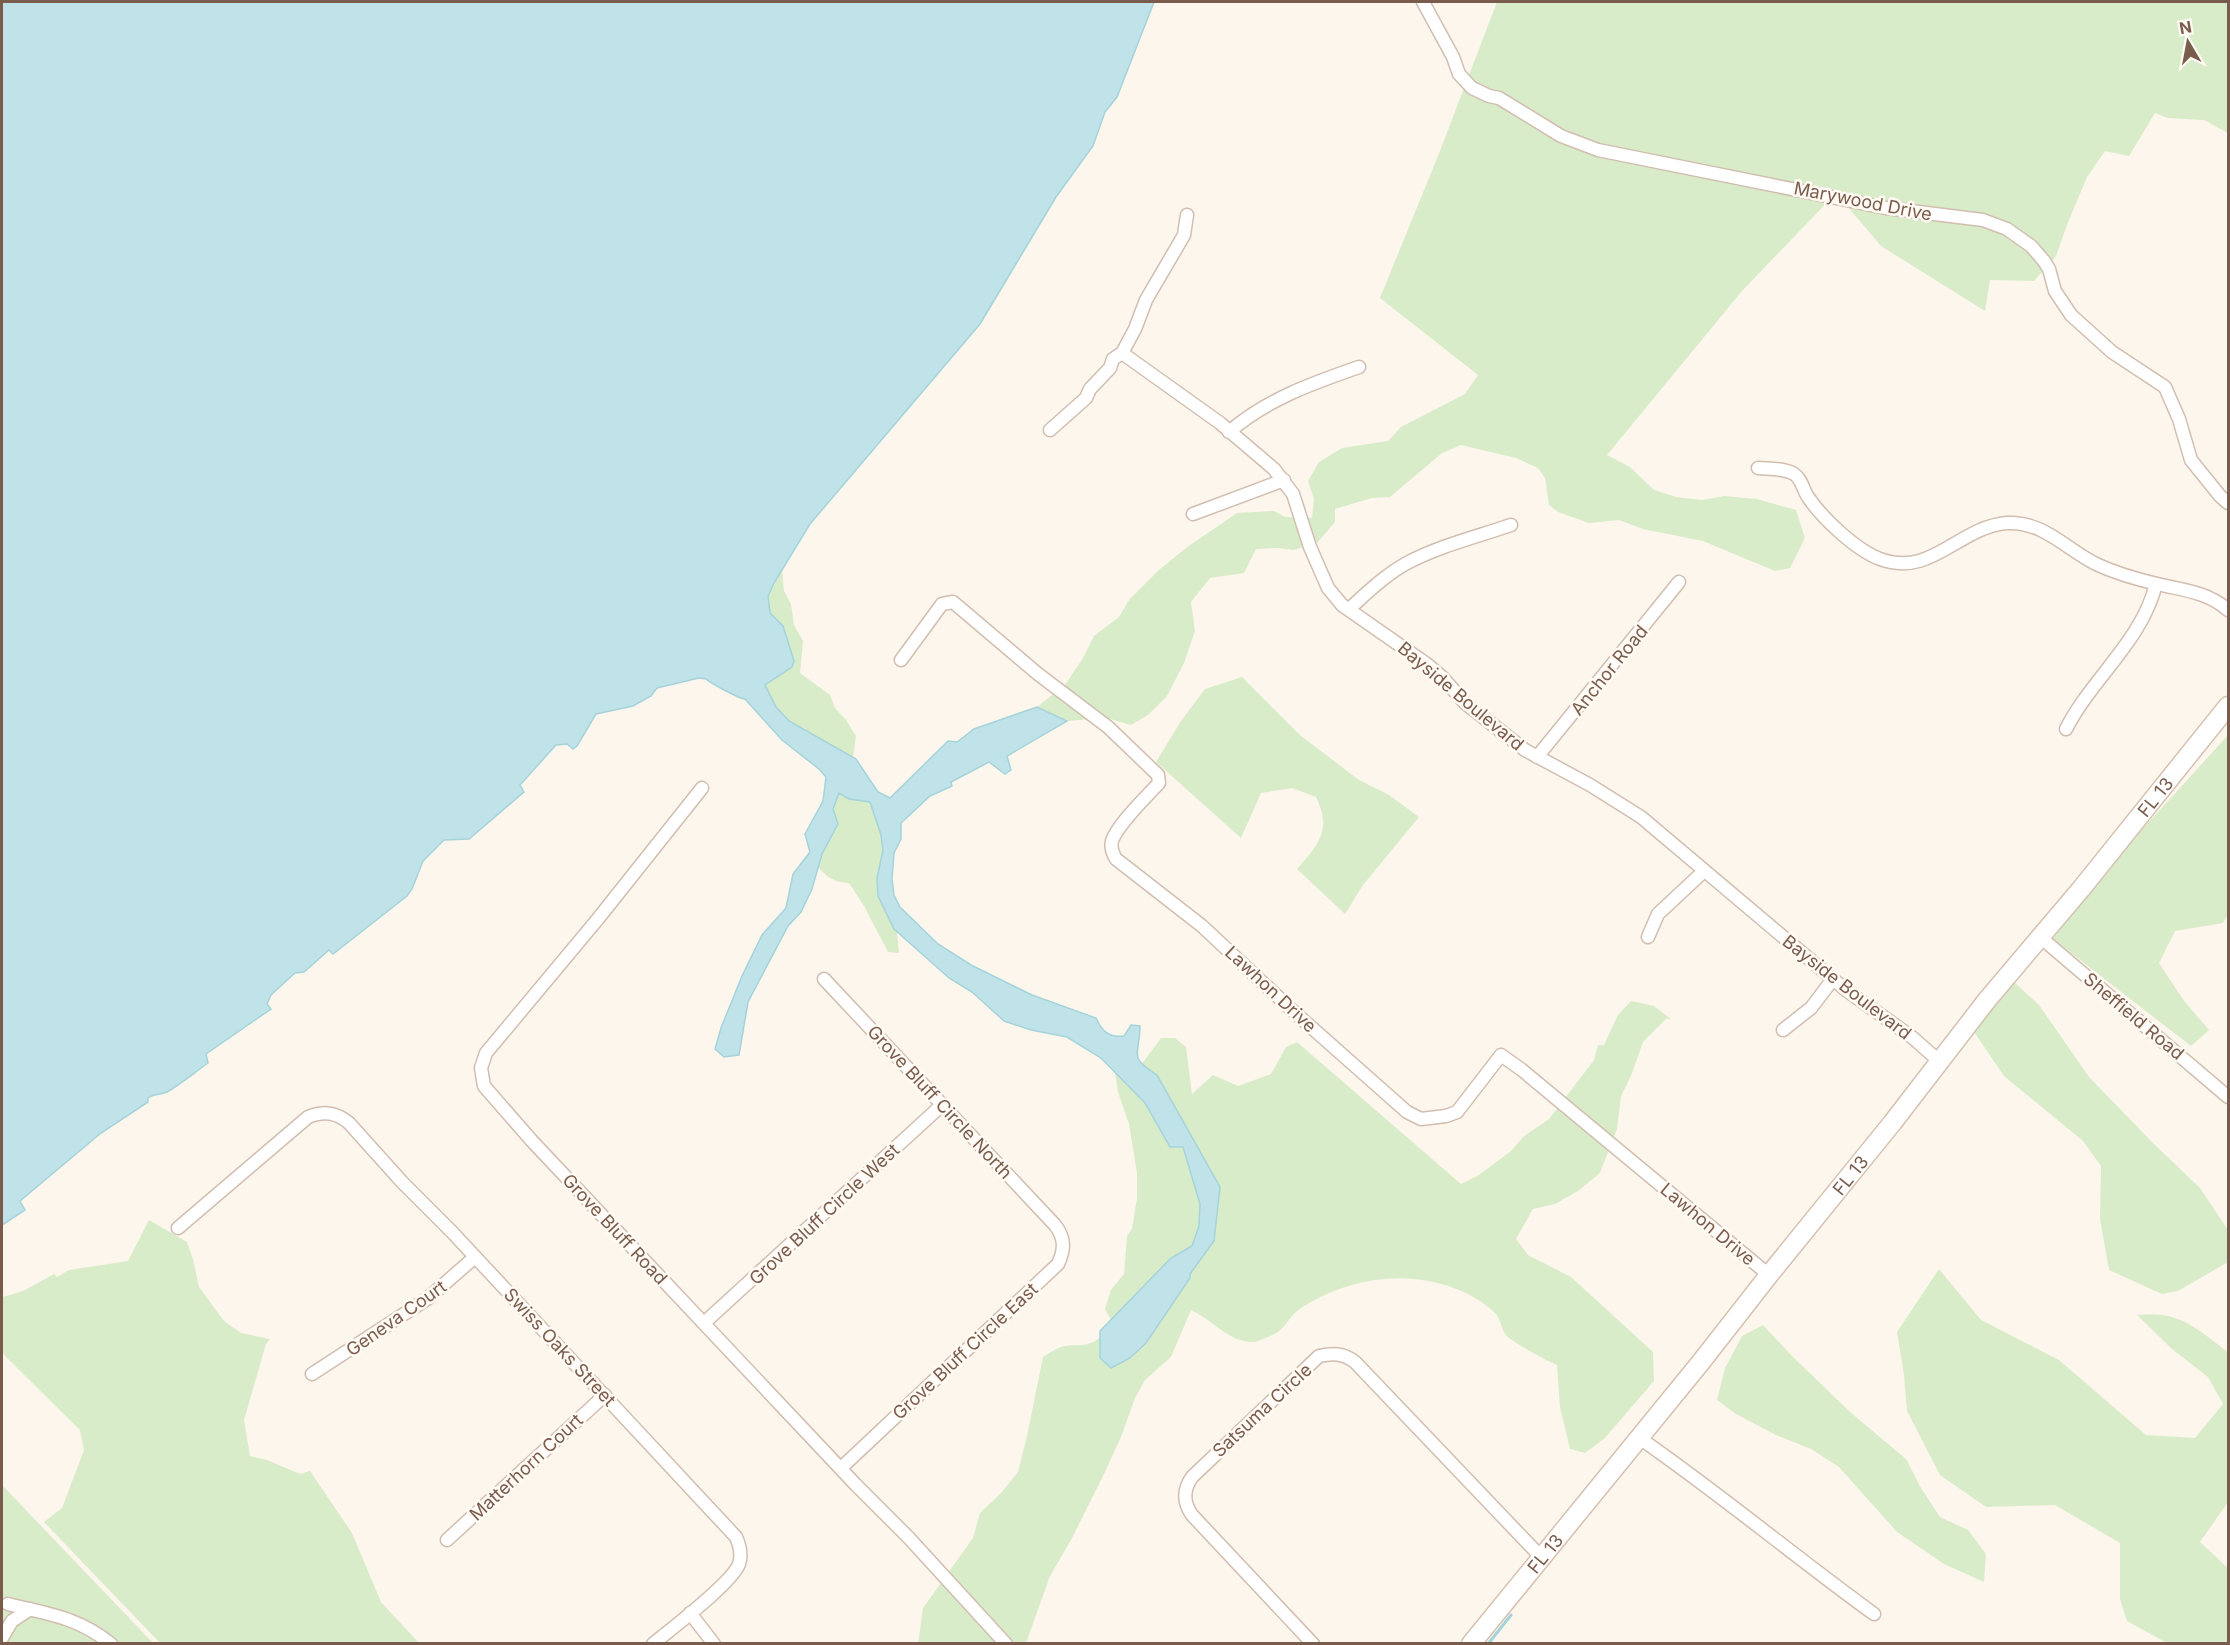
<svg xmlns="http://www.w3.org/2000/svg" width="2230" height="1645" viewBox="0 0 2230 1645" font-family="Inter,sans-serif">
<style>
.green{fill:#d8ecc9}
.water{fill:#bfe3e8;stroke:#a5d3da;stroke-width:1.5}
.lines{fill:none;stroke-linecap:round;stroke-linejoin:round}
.stream{stroke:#a5d3da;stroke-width:3}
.minor-casing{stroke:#d1beb0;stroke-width:15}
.secondary-casing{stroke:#d6c0b0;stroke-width:21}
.minor{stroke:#fff;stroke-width:12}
.secondary{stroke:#fff;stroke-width:18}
.labels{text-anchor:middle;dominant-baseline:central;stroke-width:5;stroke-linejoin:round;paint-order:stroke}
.street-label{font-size:18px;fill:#7a5c4d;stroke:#fffaf3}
</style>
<rect width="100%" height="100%" fill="#fdf6ec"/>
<g class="green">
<path d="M1497,2H2228V133L2204,120L2168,118L2155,113L2129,156L2105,151L2087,177L2067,225L2056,256L2034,281L1990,280L1985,311L1881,246L1836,193L1742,291L1607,455L1630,467L1654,490L1676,497L1702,500L1724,496L1757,499L1796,510L1805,538L1790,568L1775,571L1703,541L1643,529L1619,520L1589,523L1558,512L1549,505L1545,478L1538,468L1516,458L1461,445L1442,453L1390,497L1372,498L1335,509V522L1318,542L1294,550L1277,548L1256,549L1244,573L1210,578L1191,602L1195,631L1184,663L1167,696L1148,715L1131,725L1107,718L1067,721L1037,707L1065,685L1083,658L1094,636L1119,617L1129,600L1160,569L1186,548L1237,513L1274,511L1285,517L1312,518L1314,499L1308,481L1319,462L1342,448L1388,441L1401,427L1465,394L1478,375L1380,298L1438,156Z"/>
<path d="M782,570L784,591L791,604L794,625L803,641L800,673L830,695L835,708L846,720L856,736L853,758L789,721L776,707L765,685L792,667L783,626L770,613L768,596Z"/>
<path d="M1242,677L1301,736L1359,780L1389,795L1419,817L1363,885L1345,914L1297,869C1319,844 1332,830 1316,797L1292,788L1261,793L1241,838L1156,762L1181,721L1205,689Z"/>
<path d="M2228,735V914L2223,923L2175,931L2159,963L2184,1001L2209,1030L2191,1046L2053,939L2101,875Z"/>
<path d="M839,792L849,799L870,802L881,835L883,850L877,878L894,929L897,931L899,953L888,952L864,906L849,883C834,882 828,878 818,867L822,854L838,824L833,809Z"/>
<path d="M2014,982L2039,1005L2089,1077L2153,1143L2200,1188L2228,1230V1262L2178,1291L2162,1294L2109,1270L2100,1219L2101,1166L2083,1141L2004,1076L1972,1029Z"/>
<path d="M1631,1001L1654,1006L1671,1019H1666L1643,1042L1631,1076L1621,1096L1617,1129L1600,1173L1578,1191L1555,1204L1533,1209L1516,1239L1528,1255L1571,1277L1653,1352L1654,1381L1605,1438L1585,1453L1570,1449L1560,1407L1557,1365C1546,1360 1513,1343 1506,1335C1501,1329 1501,1320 1496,1314C1475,1293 1444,1282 1414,1279C1376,1275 1333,1287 1301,1308C1287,1317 1287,1330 1268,1337C1264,1338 1259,1341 1255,1342C1229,1343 1213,1320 1191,1310L1171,1357L1145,1380L1135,1398L1121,1437L1105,1472L1071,1540L1050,1576L1026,1643L918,1644L923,1608L973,1538L980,1513L1001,1493L1018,1472L1027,1436L1043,1357C1048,1354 1055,1349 1061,1347C1075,1343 1088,1349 1100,1337V1358L1146,1343L1190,1279V1274L1214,1241L1220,1187L1157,1075L1141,1065L1161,1038H1175L1186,1047L1192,1094L1213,1075L1238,1086L1271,1074L1286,1047L1297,1042L1461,1184L1479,1175L1511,1151L1523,1137L1549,1119L1594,1060L1598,1045H1604L1618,1015Z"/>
<path d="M1115,1072L1145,1103L1170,1147H1183L1200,1204L1199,1226L1192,1246L1171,1258L1111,1320L1105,1309L1111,1290L1124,1274L1127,1236L1132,1229L1137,1198V1173L1129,1124L1118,1092Z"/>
<path d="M149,1220L187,1242L193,1259L199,1287L224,1321L241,1333L270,1339L266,1344L244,1420L250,1456L267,1460L300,1474L310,1471L352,1533L381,1602L419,1643H160L44,1522L62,1508L84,1450L80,1430L5,1356L2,1350V1301L3,1297L23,1291L54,1274L57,1277L69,1270L128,1261Z"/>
<path d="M1939,1269L1981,1320L2059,1360L2146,1435L2195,1438L2223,1404L2208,1377L2172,1349L2137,1315C2180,1310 2197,1329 2228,1352V1502L2200,1542L2228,1568V1643H2167L2127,1621L2120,1599V1543L2055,1505L1986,1507L1940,1475L1907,1411L1904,1375L1897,1332Z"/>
<path d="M1763,1325L1792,1356L1850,1412L1906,1459L1921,1488L1940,1517L1968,1530L1986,1554L1984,1582L1944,1564L1897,1532L1839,1467L1811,1449L1776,1435L1736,1414L1717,1400L1725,1368L1742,1336Z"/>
<path d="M2,1485L153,1643H2Z"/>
</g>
<path class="water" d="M2,2H1154L1117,97L1105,112L1093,146L1056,197L980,324L810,524L774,583L768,596L770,613L783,626L794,661L792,667L765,685L776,707L789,721L856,759L878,792L890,798L948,741L957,742L974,729L1037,707L1067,721L1007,756L1011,770L1005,774L989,762L951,782L952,786L930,796L901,823V839L894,853L892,879L894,895L900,907L938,944L971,965L1032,995L1096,1018C1102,1031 1109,1038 1124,1036L1131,1025L1140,1026C1140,1056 1127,1056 1157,1075L1220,1187L1214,1241L1190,1274V1278L1146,1343L1130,1358L1111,1368L1100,1358V1331L1171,1258L1192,1246L1199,1226L1200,1204L1183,1147H1170L1145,1103L1101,1058L1067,1037L1031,1030L1004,1021L972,992L949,978L894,929L878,896L877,878L883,850L881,835L870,802L849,799L839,793L833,809L838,824L822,854L812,889L801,912L788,926L748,1002L739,1055L724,1057L715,1049L721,1028L742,976L762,935L786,908L793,874L810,852L805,834L823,801L826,777L819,769L782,740L745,699C740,699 710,683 706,679L699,678L657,688L651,696L633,706L596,714L577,746L573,749L567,744L556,745L520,785L524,792L469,839L444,840L423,861L412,889L407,896L333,954L329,950L304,972L295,973L271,995L267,1004L271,1009L206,1054L208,1063C195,1072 181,1084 167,1092C160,1095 155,1093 148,1098V1102L101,1133L20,1201L25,1210L2,1225Z"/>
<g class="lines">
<path class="stream" d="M1488,1644L1511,1615"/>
<defs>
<g id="minor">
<path d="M1423,2L1453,57L1459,74L1472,88L1489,96L1499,98L1561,136L1598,150L1886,208L1983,220L2007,229L2031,246L2044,261L2049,269L2055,291L2071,315L2112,352L2165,387L2179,419L2191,460L2220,496L2228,503"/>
<path d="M1122,353L1220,423L1274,469L1293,494L1310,547L1328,588L1342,605L1428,665L1443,678L1465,703L1525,750L1590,785L1641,817L1846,990L1913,1038L1939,1061"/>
<path d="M1050,430L1086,398L1090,389L1110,368L1113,359L1122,353L1135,329L1146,300L1184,235L1187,215"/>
<path d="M1229,432C1267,399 1313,383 1359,367"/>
<path d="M1758,468C1769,469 1785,468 1794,474C1802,479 1803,490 1808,497C1822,518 1856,550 1880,559C1932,578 1958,527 2007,523C2043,521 2066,549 2096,564C2115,573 2136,579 2157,584C2183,590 2208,592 2228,610"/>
<path d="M1193,514L1284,480"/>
<path d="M1349,609C1367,593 1385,575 1407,563C1439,546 1476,537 1511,525"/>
<path d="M901,660L942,604L953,602L1038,674L1108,727L1158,775L1159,783C1147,796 1117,825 1112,841C1110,848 1113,854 1116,859L1202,926L1294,1012L1407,1112L1421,1119L1446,1116L1457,1112L1501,1055L1522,1070L1769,1275"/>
<path d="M2066,729C2092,678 2142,641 2156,584"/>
<path d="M1537,757L1679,582"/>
<path d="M702,788L597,920L486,1053L481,1068L484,1086L532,1141L856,1485L909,1538L1006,1644"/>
<path d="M2039,936L2228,1097"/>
<path d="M1648,937L1658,914L1704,871"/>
<path d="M824,979L1055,1225C1065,1238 1065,1249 1058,1264L841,1468"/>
<path d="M1783,1030L1811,1008L1833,979"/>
<path d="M178,1228L308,1117C324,1111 336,1112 349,1123L402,1182L452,1232L736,1537C740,1546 742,1555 739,1564C732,1583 671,1629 653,1644"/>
<path d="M704,1323L943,1104"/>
<path d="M312,1374L427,1299L475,1257"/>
<path d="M1638,1437C1719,1493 1794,1556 1874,1614"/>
<path d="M447,1540L605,1395"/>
<path d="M8,1604C48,1614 78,1617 111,1644"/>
<path d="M690,1613L714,1644"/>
<path d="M2,1638L12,1621L30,1609"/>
<path d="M1313,1644L1192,1515C1183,1502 1183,1490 1192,1477L1319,1356C1333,1353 1343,1353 1355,1362L1541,1557"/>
</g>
<g id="secondary">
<path id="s1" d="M1471,1644L1701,1362L1769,1275L1893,1122L1987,1000L2081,889L2228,706"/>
</g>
</defs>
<use href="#minor" class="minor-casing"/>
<use href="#secondary" class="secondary-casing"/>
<use href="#minor" class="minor"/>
<use href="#secondary" class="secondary"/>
</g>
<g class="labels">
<g class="street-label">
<text transform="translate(1863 201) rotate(11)">Marywood Drive</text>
<text transform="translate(1609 670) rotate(-51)">Anchor Road</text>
<text transform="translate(1461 696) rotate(40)">Bayside Boulevard</text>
<text stroke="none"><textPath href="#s1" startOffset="1089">FL 13</textPath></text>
<text transform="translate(1847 987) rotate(38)">Bayside Boulevard</text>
<text transform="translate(1271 989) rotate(43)">Lawhon Drive</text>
<text transform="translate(2134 1016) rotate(40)">Sheffield Road</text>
<text transform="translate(940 1102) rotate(47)">Grove Bluff Circle North</text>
<text stroke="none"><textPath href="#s1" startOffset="603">FL 13</textPath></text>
<text transform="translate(824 1214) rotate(-43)">Grove Bluff Circle West</text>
<text transform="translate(1708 1224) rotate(40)">Lawhon Drive</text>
<text transform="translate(615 1229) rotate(47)">Grove Bluff Road</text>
<text transform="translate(396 1318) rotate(-35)">Geneva Court</text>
<text transform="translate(560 1347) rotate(47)">Swiss Oaks Street</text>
<text transform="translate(965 1351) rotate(-43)">Grove Bluff Circle East</text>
<text transform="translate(1262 1410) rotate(-43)">Satsuma Circle</text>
<text transform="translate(526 1467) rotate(-43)">Matterhorn Court</text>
<text stroke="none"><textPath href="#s1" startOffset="117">FL 13</textPath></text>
</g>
</g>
<rect width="2230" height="1645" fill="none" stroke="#7a5c4d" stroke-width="6"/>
<g transform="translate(2188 42) rotate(350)" stroke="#fffaf3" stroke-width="4.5" paint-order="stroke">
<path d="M0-4.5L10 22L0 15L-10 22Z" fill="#7a5c4d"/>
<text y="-9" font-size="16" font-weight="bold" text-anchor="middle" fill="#7a5c4d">N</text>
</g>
</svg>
